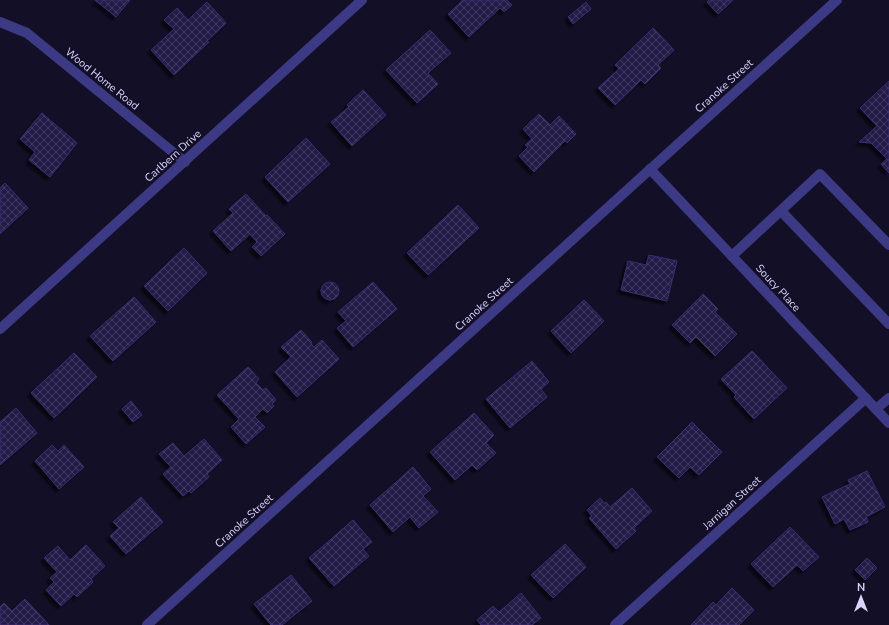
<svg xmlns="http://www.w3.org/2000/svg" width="889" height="625" viewBox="0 0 889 625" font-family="'Nunito Sans',sans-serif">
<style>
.building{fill:url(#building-cross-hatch);stroke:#3b2d73;filter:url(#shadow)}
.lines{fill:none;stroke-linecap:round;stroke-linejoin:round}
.lane{stroke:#3d3a85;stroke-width:10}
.street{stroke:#3d3a85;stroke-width:10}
.labels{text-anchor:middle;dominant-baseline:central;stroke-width:3.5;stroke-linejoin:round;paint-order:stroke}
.street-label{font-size:11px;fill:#d9d4ff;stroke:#130f26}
</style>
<defs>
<pattern id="building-cross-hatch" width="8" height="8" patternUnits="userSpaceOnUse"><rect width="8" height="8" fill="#241b47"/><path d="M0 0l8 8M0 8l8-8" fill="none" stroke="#433b63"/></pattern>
<filter id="shadow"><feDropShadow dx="-3.5" dy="3.5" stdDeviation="1" flood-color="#0009"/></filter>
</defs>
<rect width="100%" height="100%" fill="#130f26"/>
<g class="building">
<path d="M95,0H130L116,17Z"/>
<path d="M463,0H507L512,5L504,12L500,8L469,37L448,14Z"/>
<path d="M709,0H733L718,14L707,2Z"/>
<path d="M207,2L226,23L207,41L209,42L174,75L151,50L174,29L164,20L177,8L188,20Z"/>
<path d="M586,2L591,9L573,24L568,17Z"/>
<path d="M653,28L674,50L658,65L661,68L645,84L641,80L615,105L598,88L619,69L615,65Z"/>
<path d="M430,30L451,53L428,73L438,84L417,103L386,70Z"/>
<path d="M889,81V173L881,164L887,159L871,143L859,142L877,126L860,108Z"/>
<path d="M363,90L386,115L352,146L331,122L349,107L347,105Z"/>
<path d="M42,113L77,143L50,177L29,160L35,152L20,139Z"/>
<path d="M539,114L550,125L559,116L576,134L567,143L565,141L534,172L519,156L528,147L525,145L532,139L523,129Z"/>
<path d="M306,138L330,164L288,202L265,177Z"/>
<path d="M5,183L28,208L0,234V188Z"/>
<path d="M246,194L266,216L267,215L285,234L261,256L252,247L257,242L250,234L231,251L213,231L233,213L229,209Z"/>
<path d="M458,205L479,228L428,275L407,253Z"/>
<path d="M184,248L207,273L168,311L144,286Z"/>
<path d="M649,255L677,261L667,301L621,290L628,261L646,265Z"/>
<circle cx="330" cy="291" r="9"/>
<path d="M373,282L397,309L353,347L337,328L346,321L338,312Z"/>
<path d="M703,294L718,309L715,312L737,334L715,356L696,337L690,343L672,325Z"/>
<path d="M134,297L156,322L113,361L90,336Z"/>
<path d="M584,300L604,321L571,353L551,331Z"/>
<path d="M301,330L312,342L311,344L314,347L322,340L339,359L297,397L275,372L291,357L281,347Z"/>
<path d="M752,351L787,388L754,419L734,397L736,395L721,379Z"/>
<path d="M74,353L97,377L54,418L31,393Z"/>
<path d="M532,361L549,382L541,389L547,397L510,428L486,399Z"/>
<path d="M248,367L259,379L256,383L263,390L266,388L276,400L272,404L274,406L267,413L263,409L255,417L265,427L246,444L231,427L239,419L217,395Z"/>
<path d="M131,401L142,415L133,422L122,409Z"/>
<path d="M16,408L37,433L0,465V422Z"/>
<path d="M474,413L494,435L486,443L496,453L477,470L472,465L455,480L430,452Z"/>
<path d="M692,422L722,452L699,475L690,467L679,478L657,457Z"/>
<path d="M204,439L222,460L207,474L209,477L191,493L189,491L183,496L163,474L171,467L159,454L173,443L184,456Z"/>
<path d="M52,445L58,451L64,445L84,467L59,489L35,461Z"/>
<path d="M413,467L431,489L423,496L438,512L419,528L410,517L393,532L370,505Z"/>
<path d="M867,471L885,507L866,517L868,522L850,530L844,519L835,524L822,497L850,484L848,480Z"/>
<path d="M632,488L652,511L634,528L636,531L616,549L589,518L592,516L587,510L600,498L605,504L606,502L610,507Z"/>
<path d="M141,497L163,522L126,554L110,536L119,528L113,522Z"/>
<path d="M353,520L372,542L363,549L369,556L334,586L309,558Z"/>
<path d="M790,527L819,557L803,571L797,565L773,587L751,564Z"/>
<path d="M565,544L586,567L553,598L531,575Z"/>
<path d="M86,545L105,566L91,579L93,582L77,597L74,594L61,606L46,590L54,582L50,578L57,572L44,558L58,546L70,560Z"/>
<path d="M867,558L877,568L865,580L855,570Z"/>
<path d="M291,575L312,601L282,625H271L254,604Z"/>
<path d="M732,588L754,610L739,625H691L713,602L716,605Z"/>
<path d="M521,593L541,618L532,625H481L477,620L493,606L499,612Z"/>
<path d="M25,599L49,625H0V607L4,603L12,611Z"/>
</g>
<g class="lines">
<g class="lane">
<path d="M781,211L889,324"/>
<path d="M732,256L820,174L889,245"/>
<path d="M876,409L889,398"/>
</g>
<g class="street">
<path d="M0,22L27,33L185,162"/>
<path d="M650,169L889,423"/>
<path d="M0,329L362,0"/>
<path d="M147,625L837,0"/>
<path d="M615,625L866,398"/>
</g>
</g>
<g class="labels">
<g class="street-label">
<text transform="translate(102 79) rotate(39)">Wood Home Road</text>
<text transform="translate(724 86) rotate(-42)">Cranoke Street</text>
<text transform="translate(173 156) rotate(-42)">Carlbern Drive</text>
<text transform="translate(778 288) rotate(47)">Soucy Place</text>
<text transform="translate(484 304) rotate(-42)">Cranoke Street</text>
<text transform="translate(732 503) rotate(-42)">Jarnigan Street</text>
<text transform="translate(244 521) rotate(-42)">Cranoke Street</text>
</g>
</g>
<g transform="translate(861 597)" stroke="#130f26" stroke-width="3" paint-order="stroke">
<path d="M0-3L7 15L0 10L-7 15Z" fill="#d9d4ff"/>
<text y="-6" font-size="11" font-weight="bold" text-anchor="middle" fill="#d9d4ff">N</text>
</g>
</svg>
